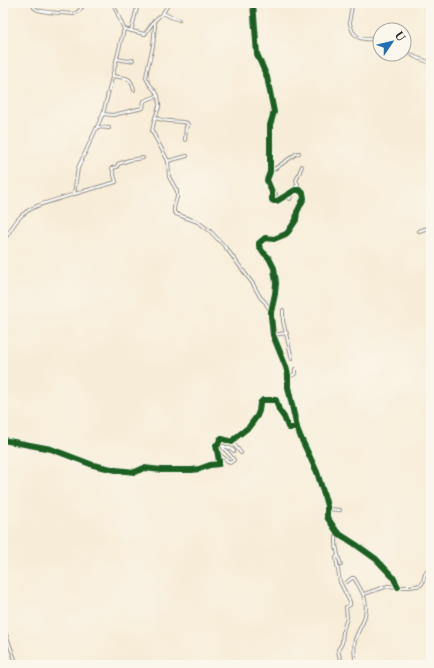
<svg xmlns="http://www.w3.org/2000/svg" width="434" height="668" viewBox="0 0 434 668" font-family="'Libre Caslon Text',serif">
<style>
.lines{fill:none;stroke-linecap:round;stroke-linejoin:round}
.minor-casing{stroke:#918c81;stroke-width:4}
.minor{stroke:#fff;stroke-width:2}
.cycleway-casing{stroke:#fbf7ec;stroke-width:8}
.cycleway{stroke:#1b5e20;stroke-width:6}
</style>
<rect width="100%" height="100%" fill="#fbf7ec"/>
<filter id="ink" filterUnits="userSpaceOnUse"><feTurbulence type="fractalNoise" baseFrequency=".025" numOctaves="2"/><feDisplacementMap in="SourceGraphic" scale="8" xChannelSelector="R" yChannelSelector="G"/><feConvolveMatrix kernelMatrix="1 2 1 2 8 2 1 2 1" color-interpolation-filters="sRGB"/></filter>
<filter id="wash" filterUnits="userSpaceOnUse"><feTurbulence type="fractalNoise" baseFrequency=".012" numOctaves="4" result="noise"/><feDisplacementMap in="SourceGraphic" scale="16" xChannelSelector="R" yChannelSelector="G"/><feGaussianBlur stdDeviation="0.9" result="paint"/><feColorMatrix in="noise" values="0 0 0 0 0 0 0 0 0 0 0 0 0 0 0 0 0 1.4 0 .05"/><feComposite in="paint" operator="in"/></filter>
<g filter="url(#wash)">
<rect width="100%" height="100%" fill="#f7ecd7"/>
</g>
<g filter="url(#ink)">
<g class="lines">
<defs>
<g id="minor">
<path d="M33,3C33,6 33,7 36,9C41,13 66,13 74,14L79,11L85,3"/>
<path d="M253,3L257,54L267,77L274,112L270,125V172L267,180L272,192V200L274,201H277L295,190H299L303,193L304,198L297,212L296,220L288,232L286,234L274,239L265,238L259,243V246L262,251L269,258L274,268L276,283L275,294L271,312V316L273,335L286,367L288,375V387L297,428L301,438L317,472L324,495L327,506V517L337,532L341,535L355,544L376,559L393,577L398,587"/>
<path d="M350,3C354,9 350,11 350,18C349,21 350,24 351,27C355,42 368,39 380,39"/>
<path d="M424,3L431,11"/>
<path d="M163,13L171,17L179,20"/>
<path d="M154,21L155,25L153,46L147,71L146,78L150,85L156,92L158,96L159,103V107L155,118L152,131L168,161L169,177L177,191V197L174,208V212L176,214L198,222L210,231L227,249L253,284L260,297L265,302L271,312"/>
<path d="M124,29L140,33L145,34L154,21L163,13L169,3"/>
<path d="M131,31L137,8V3"/>
<path d="M404,49L415,57L431,63"/>
<path d="M117,59L128,61L133,60"/>
<path d="M113,76C127,79 130,75 134,90"/>
<path d="M103,114L113,115L143,108L144,101L157,96"/>
<path d="M155,118C160,119 164,121 169,121C175,122 181,121 187,123L188,125L186,127L185,140"/>
<path d="M97,127L109,128"/>
<path d="M168,161L187,156"/>
<path d="M270,171L273,170L296,154L299,153"/>
<path d="M74,194L116,182L112,168L117,167L118,164L129,160L143,158"/>
<path d="M273,199L276,194"/>
<path d="M290,199L292,191L298,184L296,181L302,166"/>
<path d="M419,231L431,227"/>
<path d="M3,242C8,234 13,225 19,218C33,203 56,201 74,194L78,168L103,114L124,29L113,3"/>
<path d="M283,310V321L292,359"/>
<path d="M273,335L287,333"/>
<path d="M288,375L291,376L295,374V369"/>
<path d="M3,440L51,449L93,465L116,470L135,472L144,468L161,470H192L199,469L210,465L219,464V461L216,445H218L220,439H223L232,442L235,438L249,427L257,416L259,411L260,403L263,400H276L279,410L284,417L288,427L289,428H297"/>
<path d="M232,442L241,453"/>
<path d="M218,445L230,448L234,451"/>
<path d="M218,453L230,463L234,460L230,455L223,448L224,446"/>
<path d="M327,509L340,510"/>
<path d="M337,532C334,543 337,554 341,565"/>
<path d="M338,555L336,558L340,582L350,602V605L346,607L347,618L343,631L342,643L338,650L341,663"/>
<path d="M347,582L352,578H354C364,594 370,604 363,622C360,628 357,634 355,640C353,648 355,657 356,665"/>
<path d="M364,594L388,586L398,587H410L421,585L423,582L425,574L431,567"/>
<path d="M3,624L5,632L17,665"/>
</g>
</defs>
<use href="#minor" class="minor-casing"/>
<use href="#minor" class="minor"/>
<defs>
<g id="cycleway">
<path d="M253,3L257,54L267,77L274,112L270,125V172L267,180L272,192V200L274,201H277L295,190H299L303,193L304,198L297,212L296,220L288,232L286,234L274,239L265,238L259,243V246L262,251L269,258L274,268L276,283L275,294L271,312V316L273,335L286,367L288,375V387L297,428L301,438L317,472L324,495L327,506V517L337,532L341,535L355,544L376,559L393,577L398,587"/>
<path d="M3,440L51,449L93,465L116,470L135,472L144,468L161,470H192L199,469L210,465L219,464V461L216,445H218L220,439H223L232,442L235,438L249,427L257,416L259,411L260,403L263,400H276L279,410L284,417L288,427L289,428H297"/>
</g>
</defs>
<use href="#cycleway" class="cycleway-casing"/>
<use href="#cycleway" class="cycleway"/>
</g>
</g>
<rect width="434" height="668" fill="none" stroke="#fbf7ec" stroke-width="16"/>
<g transform="translate(392 42) rotate(55)"><circle r="19" fill="#fbf7ec" stroke="#a8a59f"/>
<path d="M0-3L7 15L0 10L-7 15Z" fill="#1f6fb2"/>
<text y="-6" font-size="11" font-weight="bold" text-anchor="middle" fill="#2b2b2b">U</text>
</g>
</svg>
